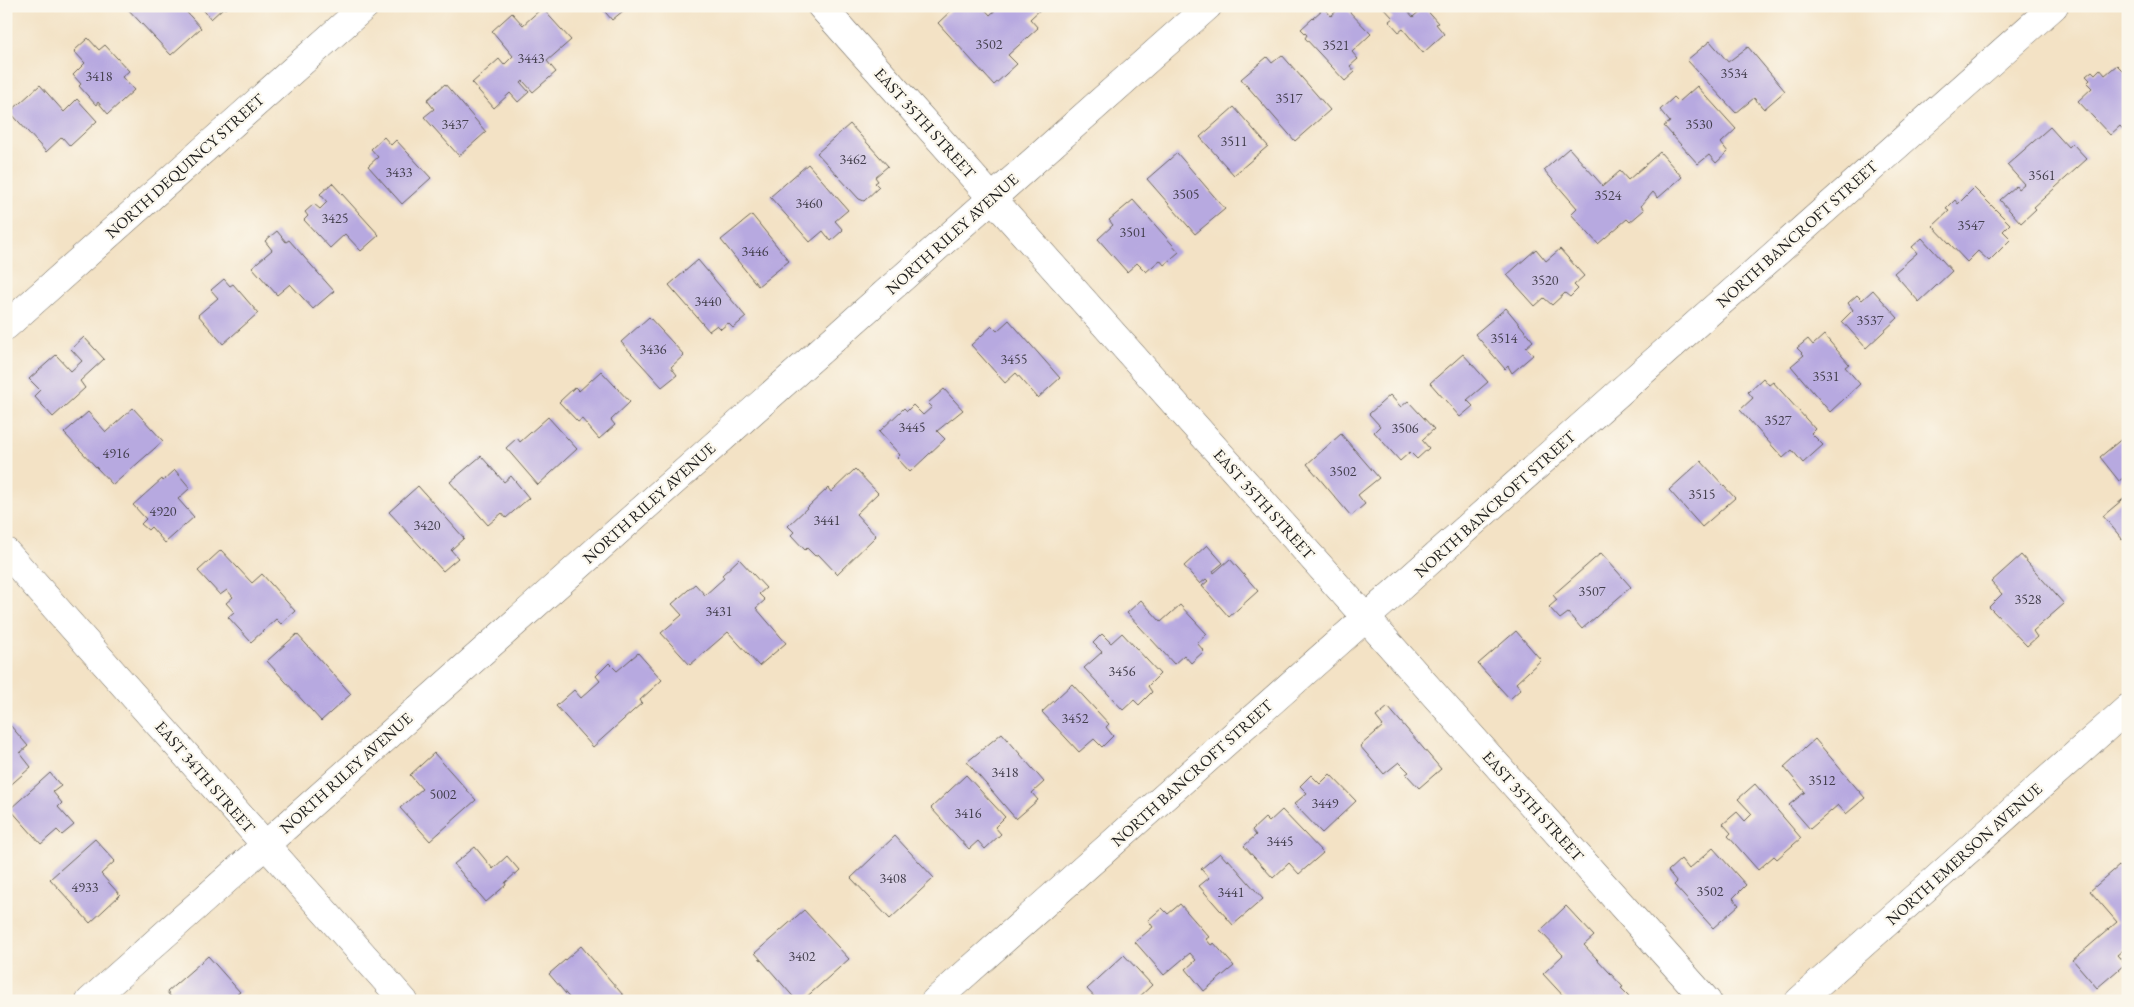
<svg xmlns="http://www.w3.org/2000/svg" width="2134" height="1007" viewBox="0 0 2134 1007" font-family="'EB Garamond',serif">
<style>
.building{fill:#b7a9e0}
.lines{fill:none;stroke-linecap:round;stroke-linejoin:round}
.minor-casing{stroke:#676157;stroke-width:29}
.major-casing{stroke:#676157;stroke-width:29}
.minor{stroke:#fff;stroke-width:28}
.major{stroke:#fff;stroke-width:28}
.labels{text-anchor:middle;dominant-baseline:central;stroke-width:4.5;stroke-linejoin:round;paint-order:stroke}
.number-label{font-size:14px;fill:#433f4d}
.street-label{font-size:16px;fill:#1c1c1c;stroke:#fbf7ec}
</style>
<rect width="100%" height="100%" fill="#fbf7ec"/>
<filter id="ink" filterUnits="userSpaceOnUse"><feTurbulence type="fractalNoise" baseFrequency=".02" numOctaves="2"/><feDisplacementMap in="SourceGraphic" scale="10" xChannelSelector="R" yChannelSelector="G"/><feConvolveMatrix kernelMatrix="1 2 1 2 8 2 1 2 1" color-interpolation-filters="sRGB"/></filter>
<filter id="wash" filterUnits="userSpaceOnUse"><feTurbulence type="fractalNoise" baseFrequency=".0096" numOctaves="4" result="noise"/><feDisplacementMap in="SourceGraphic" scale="20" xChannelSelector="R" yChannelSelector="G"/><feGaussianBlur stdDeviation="1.12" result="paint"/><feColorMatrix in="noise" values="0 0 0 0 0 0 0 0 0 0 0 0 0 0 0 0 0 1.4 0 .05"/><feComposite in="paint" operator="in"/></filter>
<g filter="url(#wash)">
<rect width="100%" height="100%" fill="#f3e2c5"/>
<g id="blocks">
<g class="building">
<path d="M125,6H181L201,28L171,55Z"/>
<path d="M200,6H229L226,9L224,7L211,19Z"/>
<path d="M600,6H629L612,20Z"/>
<path d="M956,6H982L990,15L1000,6H1044L1030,19L1038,28L1008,55L1017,64L994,85L938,23Z"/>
<path d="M1342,6H1344L1371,34L1352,52L1358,59L1350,66L1355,72L1345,81L1305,38L1307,35L1301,29L1324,8L1331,16Z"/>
<path d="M1382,6H1404L1413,17L1424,7L1438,23L1436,24L1444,34L1423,53L1403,29L1399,32L1389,21L1393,18Z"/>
<path d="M542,8L571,40L547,61L556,72L533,92L523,81L521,83L529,92L518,102L510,93L494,108L472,83L499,59L504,65L513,56L492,31L512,13L523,25Z"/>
<path d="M88,38L99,50L105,45L129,71L122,77L134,90L108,114L98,102L96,105L79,86L81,84L73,75L85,63L74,51Z"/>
<path d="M1710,41L1728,62L1748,47L1785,91L1764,109L1754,98L1736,113L1687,60Z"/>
<path d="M1282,55L1330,110L1295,141L1241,79L1267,57L1272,63Z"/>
<path d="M2117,65L2128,76V135L2120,126L2110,135L2078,101L2092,88L2087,83L2090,80L2086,76L2092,71L2095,74L2100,69L2105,75Z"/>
<path d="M445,84L486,132L459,156L424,117L434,109L427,100Z"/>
<path d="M40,85L64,112L77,99L97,121L70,146L62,137L46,152L10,112Z"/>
<path d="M1697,86L1736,129L1721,143L1728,152L1716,163L1709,155L1698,164L1664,126L1670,122L1660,110L1674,97L1679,102Z"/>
<path d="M1234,107L1268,146L1234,175L1200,137Z"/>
<path d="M850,124L888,166L875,177L878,181L875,183L879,187L864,201L859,199L817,153Z"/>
<path d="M2050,127L2068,147L2072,143L2087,159L2034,207L2036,209L2021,223L2000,200L2016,186L2018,189L2024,184L2007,165Z"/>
<path d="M384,137L391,145L396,140L431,178L402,204L368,166L378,157L371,149Z"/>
<path d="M1569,148L1603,186L1620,171L1628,180L1660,152L1682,177L1658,198L1653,192L1641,206L1644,210L1630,222L1627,219L1598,244L1571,214L1577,208L1544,170Z"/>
<path d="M1177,153L1225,209L1195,234L1147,179Z"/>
<path d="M808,164L848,210L835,221L843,230L831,241L823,231L810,242L770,197Z"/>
<path d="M332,183L379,235L361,251L345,234L330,248L304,220L308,216L305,212L314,204L320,209L327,202L320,194Z"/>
<path d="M1974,188L2010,224L2003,231L2011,239L1989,261L1978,251L1967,262L1933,226L1949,211L1946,209L1955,200L1958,204Z"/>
<path d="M1133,200L1179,252L1164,265L1160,260L1146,272L1137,263L1127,272L1098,239L1113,225L1109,220Z"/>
<path d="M752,215L789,261L758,286L721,240Z"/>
<path d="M277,231L286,242L289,240L334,291L313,309L290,284L277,295L252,267L272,250L265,241Z"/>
<path d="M1922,238L1952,271L1919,302L1894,273L1917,253L1912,247Z"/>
<path d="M1536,249L1546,261L1560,249L1584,276L1574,285L1578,289L1570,297L1565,293L1552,305L1544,298L1535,306L1507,275Z"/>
<path d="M698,260L746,317L733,328L728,323L721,329L717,325L709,331L669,285Z"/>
<path d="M224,279L230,286L233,284L258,313L223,344L198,315L218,298L211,290Z"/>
<path d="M1873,290L1898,318L1866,348L1842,321L1853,310L1848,303L1857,295L1862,300Z"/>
<path d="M1506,308L1533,341L1526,347L1533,355L1512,373L1508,366L1505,369L1475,334Z"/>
<path d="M649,317L684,355L671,367L677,375L662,387L621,342Z"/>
<path d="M1009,320L1060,378L1038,398L1016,373L1005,383L971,345L992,326L997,331Z"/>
<path d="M1824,335L1849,364L1845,367L1860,384L1830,412L1791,366L1804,355L1797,348L1808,339L1813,345Z"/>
<path d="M84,337L104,359L80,381L85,388L53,417L34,396L40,390L29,379L56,355L71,371L82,361L71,349Z"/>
<path d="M1463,354L1488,382L1467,400L1473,406L1460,417L1430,383Z"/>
<path d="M601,371L630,402L611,420L615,425L599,439L582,419L578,422L559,402L575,387L579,391Z"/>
<path d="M1763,378L1769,385L1773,382L1815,429L1811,433L1823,445L1803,463L1792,450L1783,458L1740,410L1753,398L1748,392Z"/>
<path d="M944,389L963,410L937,431L945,439L910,472L897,458L900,455L879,432L904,408L907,411L913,405L923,415L932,407L928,403Z"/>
<path d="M1390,395L1401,407L1408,401L1434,429L1422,440L1429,448L1417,459L1410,452L1400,461L1374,432L1380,426L1369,414Z"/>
<path d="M133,408L163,441L113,485L64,433L88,412L106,432Z"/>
<path d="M548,417L577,449L538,485L506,448L517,438L520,442Z"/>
<path d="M1341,434L1379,478L1358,495L1365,504L1351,516L1307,464Z"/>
<path d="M2124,437L2128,442V474L2119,481L2100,457Z"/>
<path d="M481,456L504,482L511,476L529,498L506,518L502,513L488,525L450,482Z"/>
<path d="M1701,461L1735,498L1702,527L1669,490Z"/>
<path d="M855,469L878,493L856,514L876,536L837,574L818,554L815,556L807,548L805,550L791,535L794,532L788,526L828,488L831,492Z"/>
<path d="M175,470L190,488L178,499L194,517L165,543L151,527L148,530L141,524L146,519L133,505L162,479L163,481Z"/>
<path d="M418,486L464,538L451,550L458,558L443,571L389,512Z"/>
<path d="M2128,495V546L2103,516Z"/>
<path d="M1207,545L1223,563L1213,571L1214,573L1230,559L1258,591L1229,617L1202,586L1208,581L1206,579L1200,584L1184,566Z"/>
<path d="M221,550L252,583L262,574L295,611L281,624L276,619L251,642L228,617L234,612L226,603L233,597L227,590L220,595L198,571Z"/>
<path d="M1601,553L1631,587L1582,629L1568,613L1560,619L1549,607L1557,600L1553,595Z"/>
<path d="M2021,555L2064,604L2033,631L2037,637L2027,646L1989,607L2002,594L1991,582Z"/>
<path d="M739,559L766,588L759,594L765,600L756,608L786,643L759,666L728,632L690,665L661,633L682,615L672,604L695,584L705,595L724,578L722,575Z"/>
<path d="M1141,600L1161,622L1180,605L1207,634L1197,643L1204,651L1191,663L1184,655L1174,664L1127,613Z"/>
<path d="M1516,631L1541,660L1516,683L1521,689L1510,699L1478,664Z"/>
<path d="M1122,633L1160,674L1148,686L1152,692L1139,705L1134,700L1123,710L1084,668L1102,652L1093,643L1102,634L1111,643Z"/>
<path d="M297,634L351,694L321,721L267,661Z"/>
<path d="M638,653L662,680L640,700L642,703L593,747L556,706L574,690L581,698L600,681L596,676L609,663L617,671Z"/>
<path d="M1072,684L1109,724L1106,727L1113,736L1102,747L1094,739L1079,752L1042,712Z"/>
<path d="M1388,707L1441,769L1419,788L1406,774L1409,772L1399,762L1384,774L1360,746L1383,726L1376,717Z"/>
<path d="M10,725L28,746L20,753L31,767L6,789V728Z"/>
<path d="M1002,733L1044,782L1032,793L1038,800L1016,819L967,762Z"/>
<path d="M1815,739L1865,798L1846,814L1838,805L1810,829L1789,805L1805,792L1784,767Z"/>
<path d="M434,753L476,800L430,841L400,808L422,789L410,775Z"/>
<path d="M50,773L61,786L53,792L62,803L58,807L74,825L62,835L57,830L41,844L10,809Z"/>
<path d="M1330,774L1356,801L1322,833L1294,804L1307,793L1300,786L1311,775L1320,784Z"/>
<path d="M966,775L1005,817L995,827L1001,834L985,849L978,841L969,849L931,808Z"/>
<path d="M1755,784L1801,838L1777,859L1774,856L1758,870L1728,836L1731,833L1723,824L1737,812L1745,821L1752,814L1738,799Z"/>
<path d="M1282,810L1323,853L1299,874L1289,863L1273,878L1244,846L1256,835L1252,830L1265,818L1269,822Z"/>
<path d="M895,836L934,878L890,919L851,878Z"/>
<path d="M95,839L115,861L101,874L120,895L90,923L50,879Z"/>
<path d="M475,847L493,869L507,856L519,870L505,883L506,885L486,902L454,864Z"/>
<path d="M1713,848L1746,885L1733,898L1739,905L1713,928L1674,885L1677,882L1668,871L1681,859L1689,869Z"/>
<path d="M1220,853L1227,861L1228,859L1263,899L1233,925L1199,886L1209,878L1201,869Z"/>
<path d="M2119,866L2128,876V946L2117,955L2125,964L2097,988L2073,960L2117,922L2090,891Z"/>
<path d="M1180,904L1209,937L1206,939L1211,945L1214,943L1234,966L1204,991L1186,969L1196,960L1190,953L1164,975L1135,942L1153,927L1148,920L1162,908L1168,914Z"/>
<path d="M1566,906L1594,936L1584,945L1623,987L1621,988L1629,996L1624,1001H1568L1543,974L1563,955L1540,931Z"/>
<path d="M804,910L849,959L802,1001H797L755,953Z"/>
<path d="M581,946L623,995L617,1001H572L549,974Z"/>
<path d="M1124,955L1152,985L1135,1001H1098L1087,989Z"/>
<path d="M208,956L240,992L231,999L232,1001H174L167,992Z"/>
</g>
</g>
</g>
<g filter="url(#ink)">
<use href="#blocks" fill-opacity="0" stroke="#676157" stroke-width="1"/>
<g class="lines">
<defs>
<g id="minor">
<path d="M821,6L1707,1001"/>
<path d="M6,326L365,6"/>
<path d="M90,1001L1208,6"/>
<path d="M935,1001L2054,6"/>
</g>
<g id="major">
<path d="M6,552L404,1001"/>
<path d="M1799,1001L2128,708"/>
</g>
</defs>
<use href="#minor" class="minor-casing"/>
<use href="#major" class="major-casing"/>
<use href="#minor" class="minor"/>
<use href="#major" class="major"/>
</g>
</g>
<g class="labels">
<g class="number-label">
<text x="989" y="44">3502</text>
<text x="1336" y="45">3521</text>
<text x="531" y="58">3443</text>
<text x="1734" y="73">3534</text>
<text x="99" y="76">3418</text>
<text x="1289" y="98">3517</text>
<text x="455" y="124">3437</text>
<text x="1699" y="124">3530</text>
<text x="1234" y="141">3511</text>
<text x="853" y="159">3462</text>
<text x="399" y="172">3433</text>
<text x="2042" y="175">3561</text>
<text x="1186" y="194">3505</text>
<text x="1608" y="195">3524</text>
<text x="809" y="203">3460</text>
<text x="335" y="218">3425</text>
<text x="1971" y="225">3547</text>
<text x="1133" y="232">3501</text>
<text x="755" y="251">3446</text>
<text x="1545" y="280">3520</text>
<text x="708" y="301">3440</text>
<text x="1870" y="320">3537</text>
<text x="1504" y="338">3514</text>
<text x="653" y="349">3436</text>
<text x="1014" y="359">3455</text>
<text x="1826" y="376">3531</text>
<text x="1778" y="420">3527</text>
<text x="912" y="427">3445</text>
<text x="1405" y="428">3506</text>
<text x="116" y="453">4916</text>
<text x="1343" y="471">3502</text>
<text x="1702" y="494">3515</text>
<text x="163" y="511">4920</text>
<text x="827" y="520">3441</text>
<text x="427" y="525">3420</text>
<text x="1592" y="591">3507</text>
<text x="2028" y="599">3528</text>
<text x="719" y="611">3431</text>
<text x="1122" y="671">3456</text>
<text x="1075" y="718">3452</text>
<text x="1005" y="772">3418</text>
<text x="1822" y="780">3512</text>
<text x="443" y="794">5002</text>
<text x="1325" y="803">3449</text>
<text x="968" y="813">3416</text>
<text x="1280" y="841">3445</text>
<text x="893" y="878">3408</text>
<text x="85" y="887">4933</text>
<text x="1710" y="891">3502</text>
<text x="1231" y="892">3441</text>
<text x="802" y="956">3402</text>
</g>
<g class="street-label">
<text transform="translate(925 123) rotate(48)">EAST 35TH STREET</text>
<text transform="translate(185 166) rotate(-42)">NORTH DEQUINCY STREET</text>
<text transform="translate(952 234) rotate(-42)">NORTH RILEY AVENUE</text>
<text transform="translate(1797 234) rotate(-42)">NORTH BANCROFT STREET</text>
<text transform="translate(649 503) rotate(-42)">NORTH RILEY AVENUE</text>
<text transform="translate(1264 504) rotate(48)">EAST 35TH STREET</text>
<text transform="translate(1495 504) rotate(-42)">NORTH BANCROFT STREET</text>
<text transform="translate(346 773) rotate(-42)">NORTH RILEY AVENUE</text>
<text transform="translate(1192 773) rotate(-42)">NORTH BANCROFT STREET</text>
<text transform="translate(205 777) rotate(49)">EAST 34TH STREET</text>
<text transform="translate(1533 806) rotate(48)">EAST 35TH STREET</text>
<text transform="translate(1964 854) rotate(-42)">NORTH EMERSON AVENUE</text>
</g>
</g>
<rect width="2134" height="1007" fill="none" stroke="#fbf7ec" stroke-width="25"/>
</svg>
